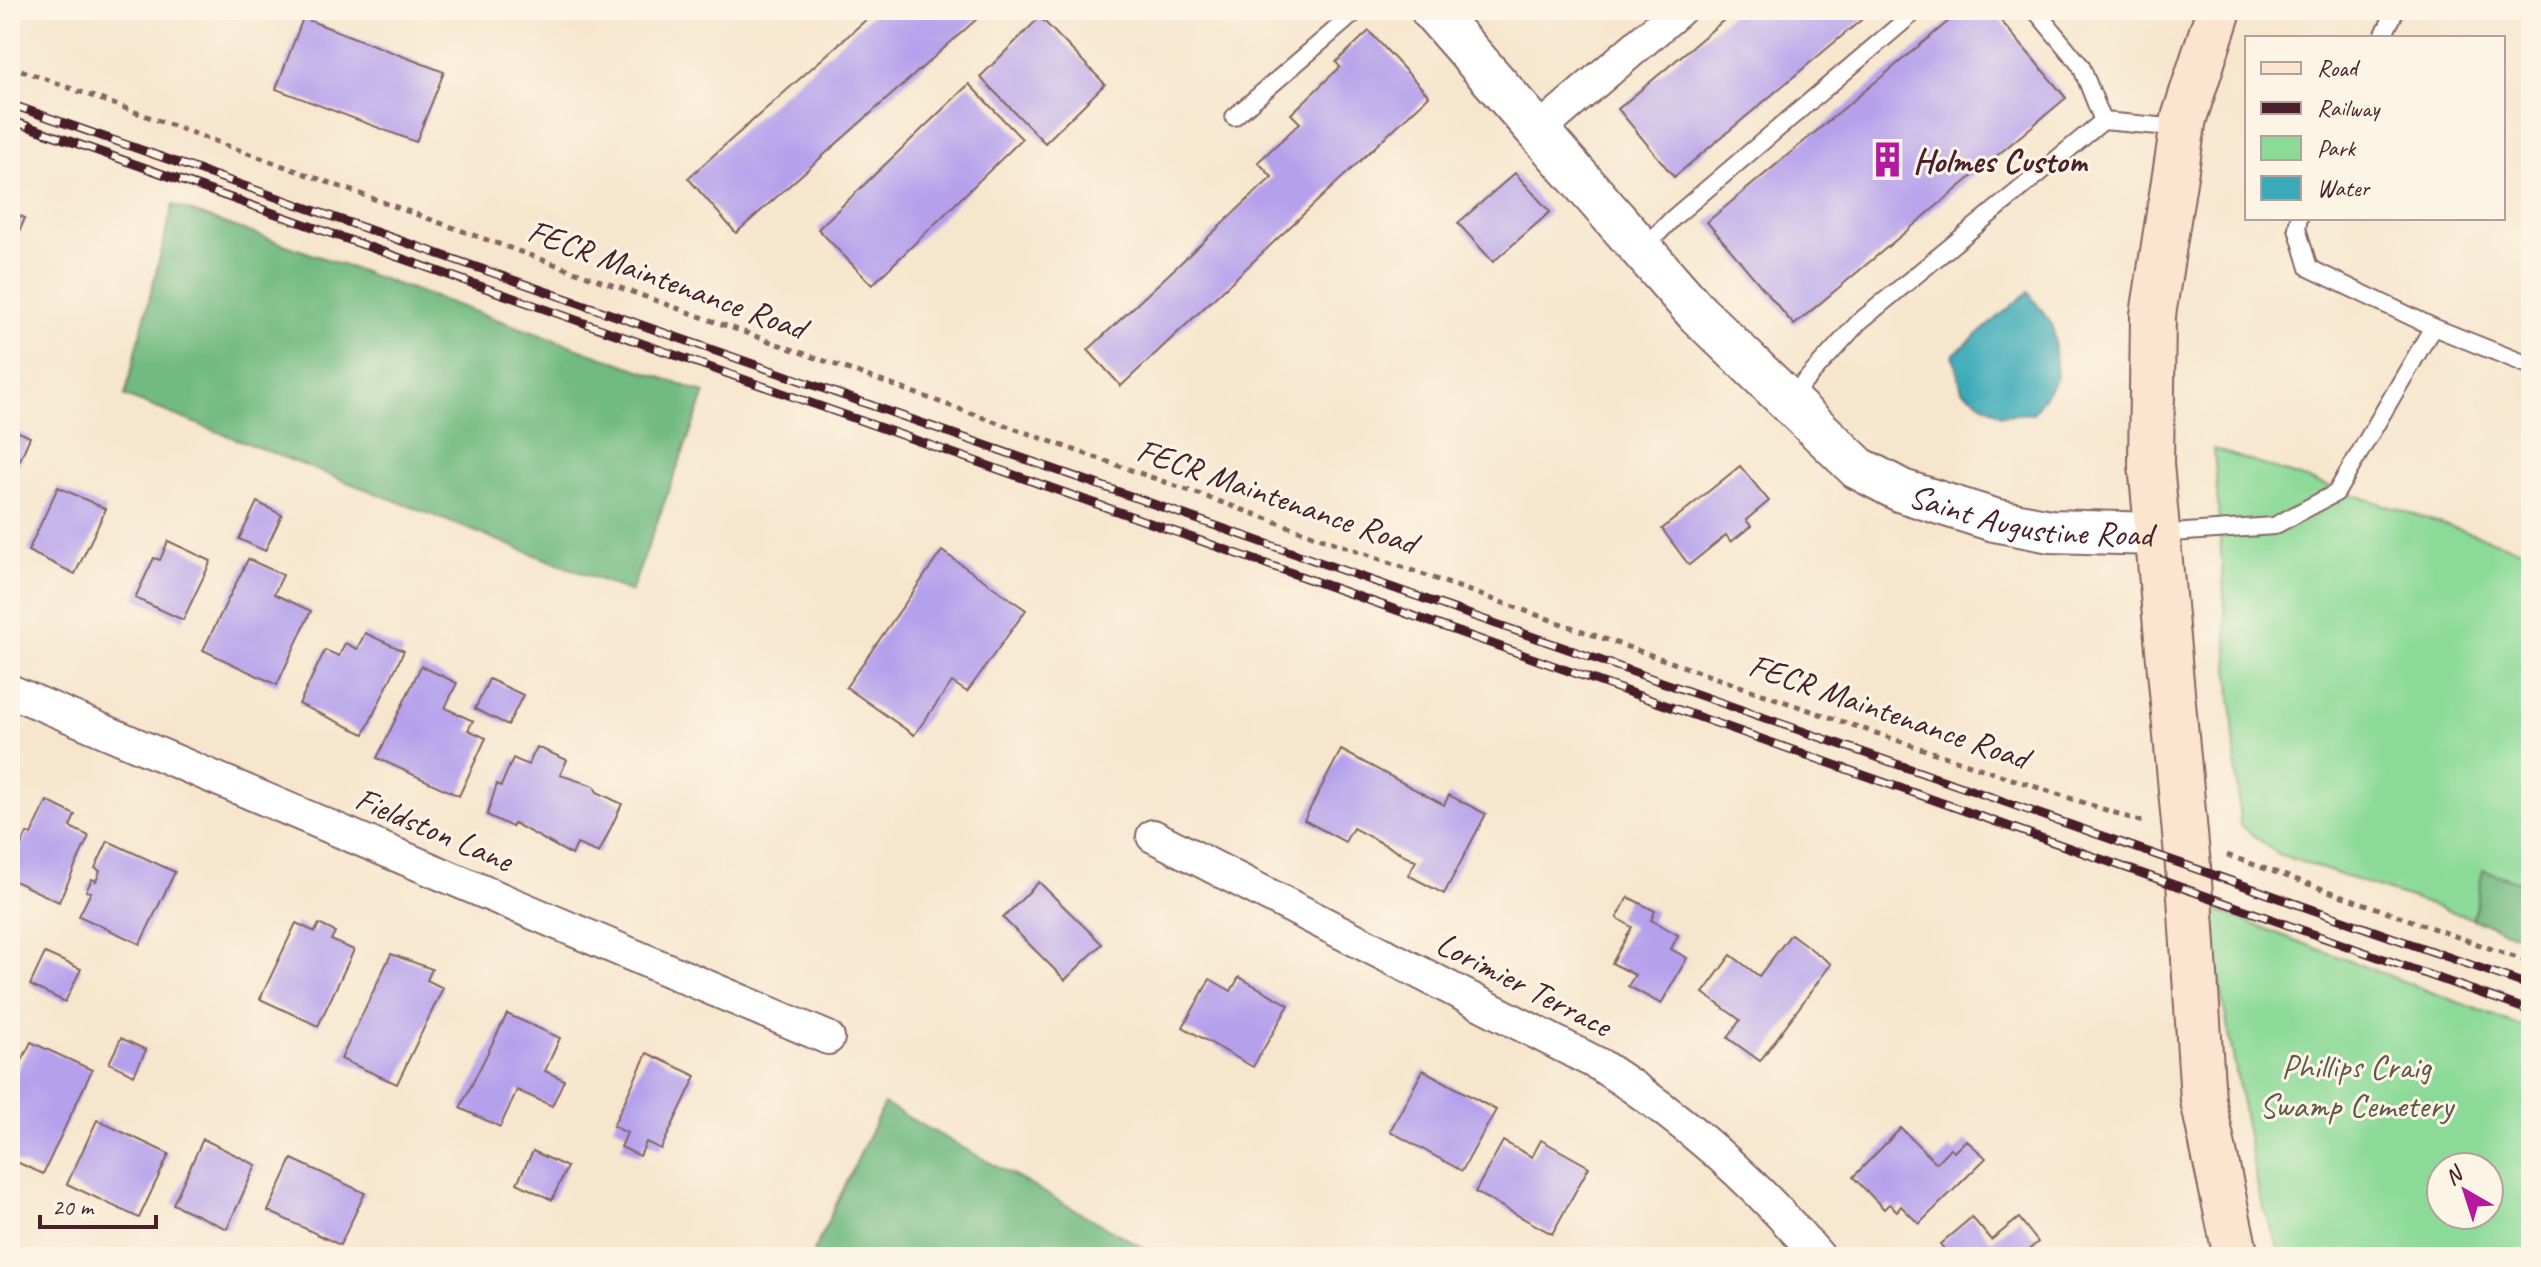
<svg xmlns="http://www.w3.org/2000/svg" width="2541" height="1267" viewBox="0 0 2541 1267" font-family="Caveat,sans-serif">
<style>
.green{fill:#8cda98;stroke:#6b7c62;stroke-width:2;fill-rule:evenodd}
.forest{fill:#71ba80;stroke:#5e6c56;stroke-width:2}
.water{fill:#3aaab8;stroke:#426472;stroke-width:2}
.building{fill:#b5a0ec}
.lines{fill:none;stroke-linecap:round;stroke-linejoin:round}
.service-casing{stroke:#866564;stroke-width:20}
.minor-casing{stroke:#866564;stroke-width:36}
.tertiary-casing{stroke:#866564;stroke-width:46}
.secondary-casing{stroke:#866564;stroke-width:48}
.path{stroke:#866564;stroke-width:5;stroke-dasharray:6 6;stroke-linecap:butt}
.service{stroke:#fff;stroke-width:16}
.minor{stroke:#fff;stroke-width:32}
.tertiary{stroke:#fff;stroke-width:42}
.secondary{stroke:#fce5cf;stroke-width:44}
.rail-casing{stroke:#4a1f2b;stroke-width:9}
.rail{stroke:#fcf5e5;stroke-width:6;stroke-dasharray:18;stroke-linecap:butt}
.labels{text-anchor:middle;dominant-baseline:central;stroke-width:6;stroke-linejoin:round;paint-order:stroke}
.poi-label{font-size:34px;font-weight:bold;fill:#4a1f2b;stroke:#fcf5e5;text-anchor:start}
.street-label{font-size:34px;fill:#4a1f2b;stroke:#fcf5e5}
.park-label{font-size:34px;fill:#5e574c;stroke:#fcf5e5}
</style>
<rect width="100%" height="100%" fill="#fcf5e5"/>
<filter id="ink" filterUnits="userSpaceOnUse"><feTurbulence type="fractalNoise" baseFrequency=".0125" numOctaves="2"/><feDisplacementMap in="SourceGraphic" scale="16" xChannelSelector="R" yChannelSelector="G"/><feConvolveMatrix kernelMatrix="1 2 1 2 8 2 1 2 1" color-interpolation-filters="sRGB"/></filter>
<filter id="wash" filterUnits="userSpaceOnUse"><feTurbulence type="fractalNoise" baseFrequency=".006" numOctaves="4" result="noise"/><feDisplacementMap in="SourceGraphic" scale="32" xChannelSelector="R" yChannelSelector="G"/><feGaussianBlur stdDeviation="1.8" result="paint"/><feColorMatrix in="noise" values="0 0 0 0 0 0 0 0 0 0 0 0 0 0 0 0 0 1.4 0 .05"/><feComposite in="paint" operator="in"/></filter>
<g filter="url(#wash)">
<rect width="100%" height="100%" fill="#f6e6cd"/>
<g class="green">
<path d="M2214,449L2531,553V886L2483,870L2473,919L2278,854L2240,825Z"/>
<path d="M2205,906L2531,1030V1257H2282L2259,1194ZM2441,1167H2489V1215H2441Z"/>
</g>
<g class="forest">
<path d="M173,205L705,393L631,592L125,396Z"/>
<path d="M2483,870L2531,886V940L2473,919Z"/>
<path d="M884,1104L1160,1257H811Z"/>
</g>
<path class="water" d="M2028,292L2053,326L2057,378L2033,413L2001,415L1962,390L1953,355Z"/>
<g id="blocks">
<g class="building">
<path d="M877,10H987L736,233L688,178Z"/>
<path d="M1736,10H1873L1674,177L1618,109Z"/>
<path d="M1962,10H1992L2066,98L1794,325L1707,222Z"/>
<path d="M1040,17L1105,84L1045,143L980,77Z"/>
<path d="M303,18L444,72L416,142L276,89Z"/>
<path d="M1369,31L1429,96L1121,386L1088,350L1272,177L1258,162L1300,123L1291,114L1340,67L1336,62Z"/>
<path d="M969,84L1022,139L872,285L818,229Z"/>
<path d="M1515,173L1550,212L1493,262L1458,223Z"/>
<path d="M10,212L25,218L10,254Z"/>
<path d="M10,428L30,437L10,483Z"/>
<path d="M1740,466L1769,501L1746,520L1751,526L1731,542L1726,535L1689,565L1662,529Z"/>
<path d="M58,487L106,509L75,574L28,551Z"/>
<path d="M257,502L282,515L265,551L239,539Z"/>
<path d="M168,541L211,561L183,620L135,598L154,558L160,560Z"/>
<path d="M942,551L1026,610L967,692L952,682L914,735L846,687Z"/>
<path d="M248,559L283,575L274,594L311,611L277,685L203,650Z"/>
<path d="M365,633L404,651L364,734L299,704L325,650L339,656L345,643L357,649Z"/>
<path d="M421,666L457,683L445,708L473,721L468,730L486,738L459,796L377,758Z"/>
<path d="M489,679L523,695L508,725L475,709Z"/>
<path d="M537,747L567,760L560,775L594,786L597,792L622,804L599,853L577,844L572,855L514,823L512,827L487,815L497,784L501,786L513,758L528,765Z"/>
<path d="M1341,750L1444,805L1449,795L1486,814L1444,894L1408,875L1416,861L1353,828L1345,842L1304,820Z"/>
<path d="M47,801L75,815L70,827L89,836L59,902L10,879L18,861L15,859L27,833L31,835Z"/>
<path d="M108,841L175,872L140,944L79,916L91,892L86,891L92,879L96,881L100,871L95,868Z"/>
<path d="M1039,882L1102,944L1065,980L1003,918Z"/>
<path d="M1628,897L1655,911L1651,920L1678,935L1671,949L1687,958L1661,1004L1628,986L1635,975L1612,963L1632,927L1617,918Z"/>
<path d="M296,923L315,932L319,924L335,932L331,940L354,950L318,1026L260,999Z"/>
<path d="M1791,934L1831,964L1760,1061L1728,1038L1740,1020L1703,993L1731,955L1759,976Z"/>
<path d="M45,953L81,969L65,1002L30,985Z"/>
<path d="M391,954L432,969L427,980L443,988L397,1084L341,1059Z"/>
<path d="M1239,977L1289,1005L1253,1067L1183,1027L1210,979L1231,991Z"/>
<path d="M507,1014L560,1038L545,1071L564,1080L552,1106L517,1090L500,1127L460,1108Z"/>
<path d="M121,1038L146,1050L134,1075L109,1063Z"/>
<path d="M31,1042L92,1070L43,1174L10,1159V1085Z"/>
<path d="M647,1053L696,1076L661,1149L646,1142L640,1156L621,1147L627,1133L613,1126Z"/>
<path d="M1423,1070L1496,1110L1462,1171L1390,1131Z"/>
<path d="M97,1120L169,1154L139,1218L67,1184Z"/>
<path d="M1901,1128L1936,1163L1950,1148L1954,1152L1966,1140L1986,1158L1919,1224L1901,1206L1897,1211L1889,1204L1884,1209L1853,1177Z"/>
<path d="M203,1139L256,1165L227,1229L173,1204Z"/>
<path d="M1541,1140L1589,1167L1552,1234L1475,1192L1503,1141L1532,1157Z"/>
<path d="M533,1151L567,1167L552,1200L517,1183Z"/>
<path d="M292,1159L365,1193L340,1245L268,1211Z"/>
<path d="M1972,1217L1991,1240L2019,1218L2038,1242L2020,1257H1950L1940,1244Z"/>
</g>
</g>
</g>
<g filter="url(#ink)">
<use href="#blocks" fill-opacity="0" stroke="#866564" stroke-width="2"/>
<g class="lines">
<defs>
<g id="service">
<path d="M2035,10L2081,66L2103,121"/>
<path d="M2382,38L2396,10"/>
<path d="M1234,117L1358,10"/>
<path d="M2299,218L2297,228L2309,268L2433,327"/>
<path d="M1644,248L1673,218L1917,10"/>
<path d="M1787,401L1859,322L2103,121L2181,128"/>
<path d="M2157,534L2274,526L2336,493L2433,327L2531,366"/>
</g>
<g id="minor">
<path d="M1538,131L1679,10"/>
<path d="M10,691L828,1038"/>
<path d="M1153,836L1600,1065C1686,1120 1753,1180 1819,1257"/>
</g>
<g id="tertiary">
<path id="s1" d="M1432,10L1698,314L1858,468L1902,491L1994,520L2050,531L2156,534"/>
</g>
<path id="secondary" d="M2219,10L2184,118L2153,315L2151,464L2188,866L2203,1100L2236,1257"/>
</defs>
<use href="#service" class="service-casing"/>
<use href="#minor" class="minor-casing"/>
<use href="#tertiary" class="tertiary-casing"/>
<use href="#secondary" class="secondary-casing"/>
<g class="path">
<path d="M10,66C398,209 787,348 1176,486C1497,601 1819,717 2143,822"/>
<path d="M2227,855L2531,963"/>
</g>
<use href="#service" class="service"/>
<use href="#minor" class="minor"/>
<use href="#tertiary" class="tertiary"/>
<use href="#secondary" class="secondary"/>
<defs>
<g id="rail">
<path d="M10,104L2531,986"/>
<path d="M10,120L2531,1011"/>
</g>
</defs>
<use href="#rail" class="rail-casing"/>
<use href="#rail" class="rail"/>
</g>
</g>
<defs>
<symbol id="building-bare" viewBox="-9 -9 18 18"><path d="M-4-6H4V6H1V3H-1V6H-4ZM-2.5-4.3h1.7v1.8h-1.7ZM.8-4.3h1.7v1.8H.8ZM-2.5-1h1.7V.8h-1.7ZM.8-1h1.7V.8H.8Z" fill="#b5179e" stroke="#fcf5e5" stroke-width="2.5" paint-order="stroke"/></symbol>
</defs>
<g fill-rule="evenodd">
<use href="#building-bare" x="1862" y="134" width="51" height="51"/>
</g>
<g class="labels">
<g class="poi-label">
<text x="1913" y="160">Holmes Custom</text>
</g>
<g class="street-label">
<text transform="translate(667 279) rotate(20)">FECR Maintenance Road</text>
<text transform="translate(1277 496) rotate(19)">FECR Maintenance Road</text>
<text stroke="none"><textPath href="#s1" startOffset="808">Saint Augustine Road</textPath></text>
<text transform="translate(1889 711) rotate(19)">FECR Maintenance Road</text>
<text transform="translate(434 829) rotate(23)">Fieldston Lane</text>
<text transform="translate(1524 984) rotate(27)">Lorimier Terrace</text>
</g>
<g class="park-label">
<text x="2356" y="1066">Phillips Craig<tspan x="2356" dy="39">Swamp Cemetery</tspan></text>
</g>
</g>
<rect width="2541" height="1267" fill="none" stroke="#fcf5e5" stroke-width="40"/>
<rect x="2245" y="36" width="260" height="184" fill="#fcf5e5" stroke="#b59f9b" stroke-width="2"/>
<rect x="2261" y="62" width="40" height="12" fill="#fce5cf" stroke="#b59f9b" stroke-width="2"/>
<text x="2317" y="76" font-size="24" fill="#4a1f2b">Road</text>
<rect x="2261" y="102" width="40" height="12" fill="#4a1f2b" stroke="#b59f9b" stroke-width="2"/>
<text x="2317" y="116" font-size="24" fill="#4a1f2b">Railway</text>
<rect x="2261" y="136" width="40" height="24" fill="#8cda98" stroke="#b59f9b" stroke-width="2"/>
<text x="2317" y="156" font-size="24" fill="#4a1f2b">Park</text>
<rect x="2261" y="176" width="40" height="24" fill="#3aaab8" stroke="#b59f9b" stroke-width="2"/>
<text x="2317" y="196" font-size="24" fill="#4a1f2b">Water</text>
<g transform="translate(2465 1191) rotate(321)"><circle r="38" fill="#fcf5e5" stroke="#b59f9b" stroke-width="2"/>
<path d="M0-6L14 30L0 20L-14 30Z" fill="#b5179e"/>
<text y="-12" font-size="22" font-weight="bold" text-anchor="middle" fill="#4a1f2b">N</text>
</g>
<path d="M40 1215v12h116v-12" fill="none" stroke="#4a1f2b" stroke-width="4"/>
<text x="52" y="1215" font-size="24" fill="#4a1f2b" stroke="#fcf5e5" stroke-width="6" paint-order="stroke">20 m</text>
</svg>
